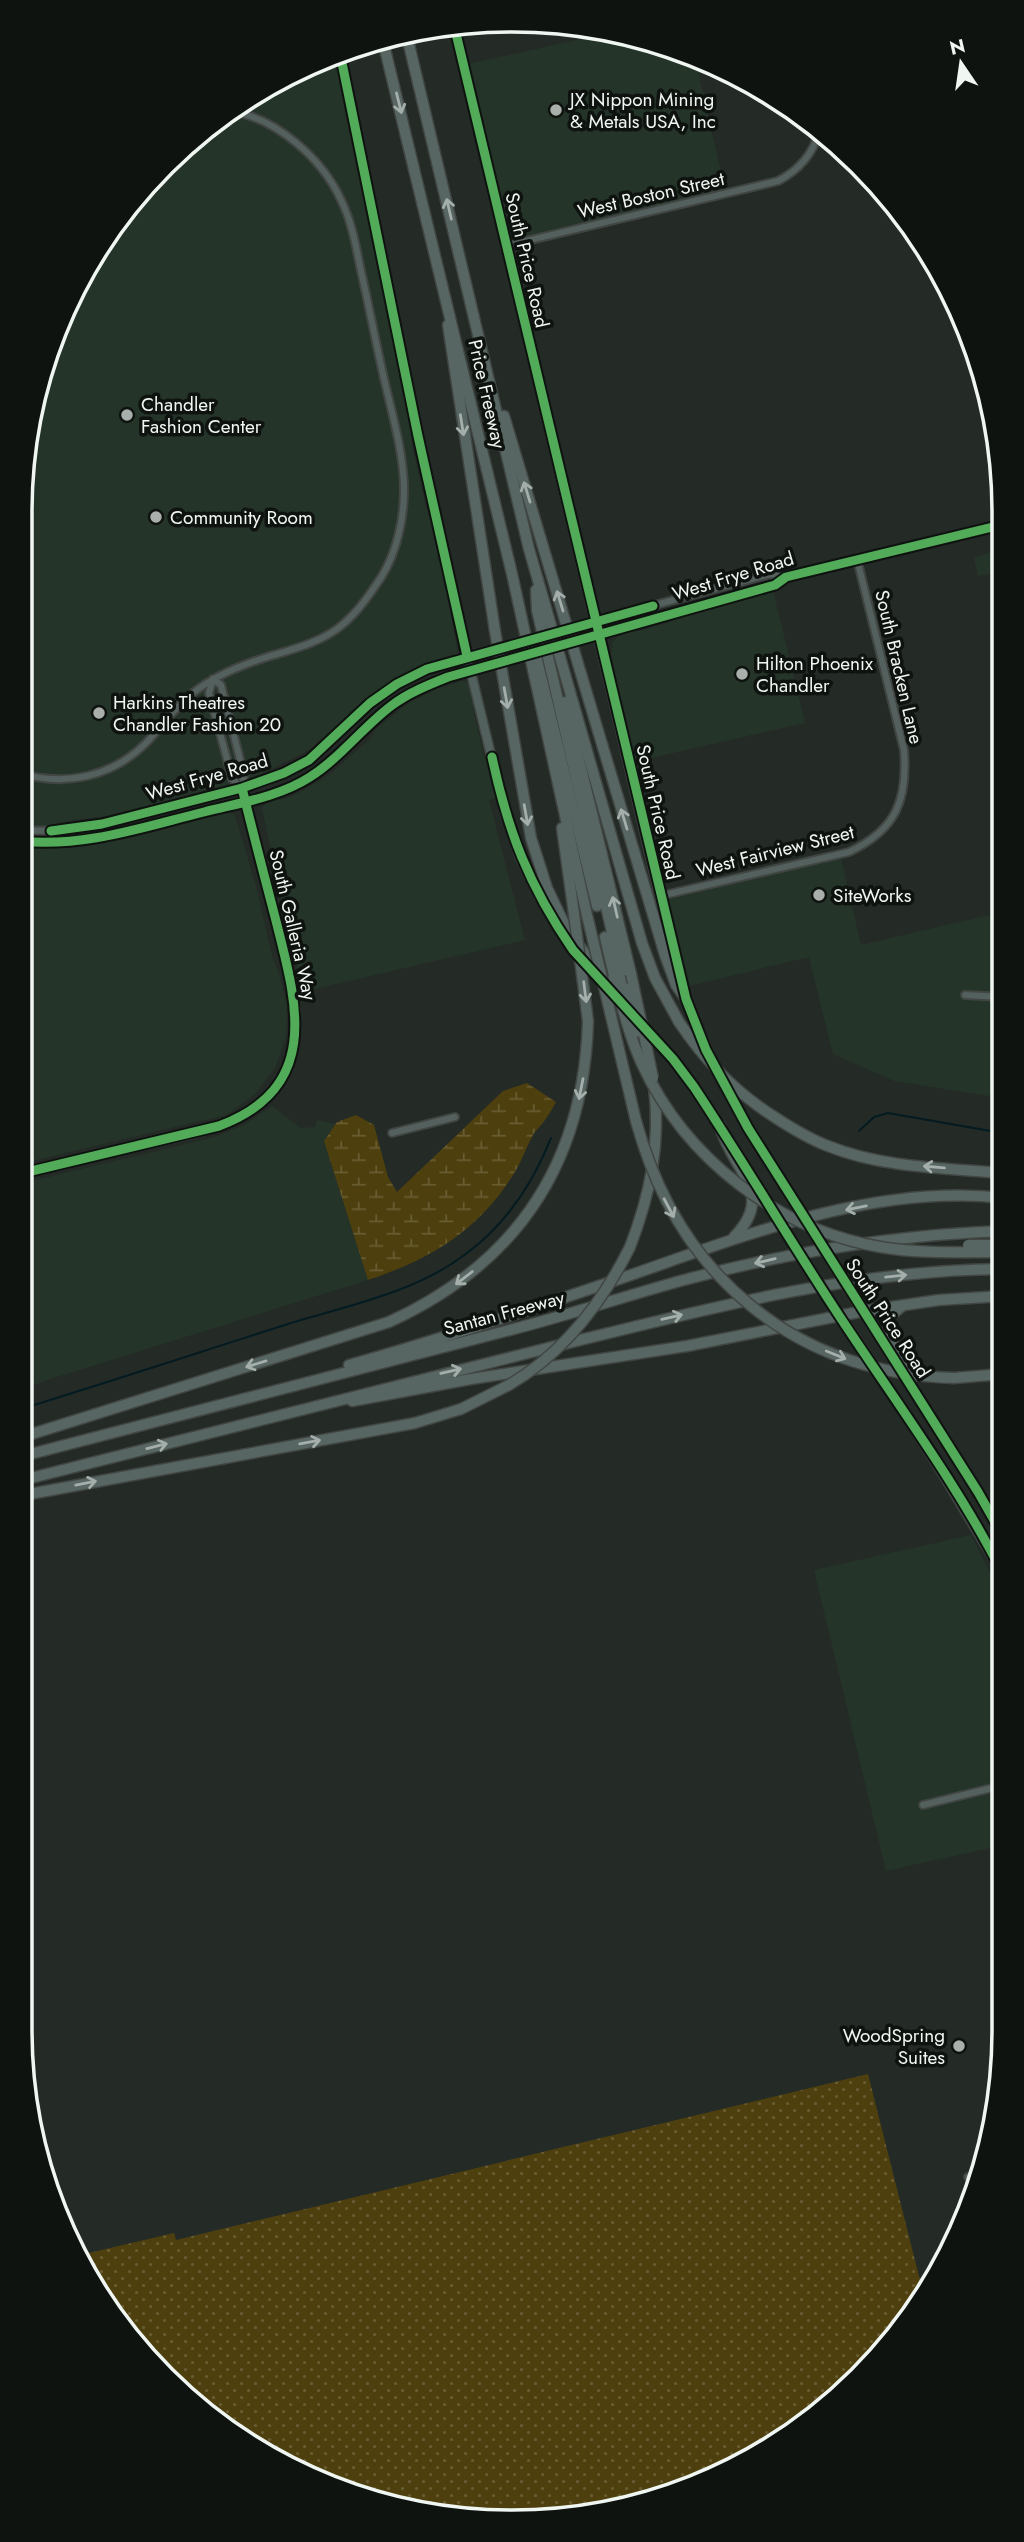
<svg xmlns="http://www.w3.org/2000/svg" width="1024" height="2542" viewBox="0 0 1024 2542" font-family="Jost,sans-serif">
<style>
.built{fill:#253429}
.grass{fill:url(#grass-dots)}
.wetland{fill:url(#wetland-marsh)}
.lines{fill:none;stroke-linecap:round;stroke-linejoin:round}
.stream{stroke:#031b21;stroke-width:2}
.minor-casing{stroke:#414643;stroke-width:10}
.major-casing{stroke:#414643;stroke-width:11}
.highway-casing{stroke:#414643;stroke-width:13}
.minor{stroke:#54605e;stroke-width:6}
.major{stroke:#52615d;stroke-width:8}
.highway{stroke:#576663;stroke-width:10}
.minor-bridge-casing{stroke:#414643;stroke-width:10;stroke-linecap:butt}
.major-bridge-casing{stroke:#414643;stroke-width:11;stroke-linecap:butt}
.highway-bridge-casing{stroke:#414643;stroke-width:13;stroke-linecap:butt}
.minor-bridge{stroke:#54605e;stroke-width:6}
.major-bridge{stroke:#52615d;stroke-width:8}
.highway-bridge{stroke:#576663;stroke-width:10}
.cycleway-casing{stroke:#0f1310;stroke-width:13}
.cycleway{stroke:#51ab58;stroke-width:9}
.oneway{stroke:#a4aeaa}
.poi-dot{fill:#a9afab;stroke:#0f1310;stroke-width:2.5}
.labels{text-anchor:middle;dominant-baseline:central;stroke-width:7;stroke-linejoin:round;paint-order:stroke}
.poi-label{font-size:19px;fill:#f0f7f2;stroke:#0f1310;text-anchor:start}
.street-label{font-size:19px;fill:#f0f7f2;stroke:#0f1310}
.rim{fill:none;stroke:#f0f7f2;stroke-width:3.5}
</style>
<defs>
<pattern id="grass-dots" width="8" height="8" patternUnits="userSpaceOnUse" patternTransform="scale(1.75)"><rect width="8" height="8" fill="#4e3f0e"/><path d="M2 2h.1M6 6h.1" fill="none" stroke="#685c32" stroke-width="1.8" stroke-linecap="round"/></pattern>
<pattern id="wetland-marsh" width="20" height="14" patternUnits="userSpaceOnUse" patternTransform="scale(1.75)"><rect width="20" height="14" fill="#4e3f0e"/><path d="M1 5h8M5 5V1M11 12h8M15 12V8" fill="none" stroke="#685c32"/></pattern>
</defs>
<rect width="100%" height="100%" fill="#242a26"/>
<g class="built">
<path d="M613,32L670,45L695,58L726,194L505,246L464,65Z"/>
<path d="M334,55L349,131L364,186L406,401L413,450L426,507L437,540L458,654L400,677L367,700L309,750L261,774L223,788L122,814L66,821L49,828L19,824V512L45,354L85,266L141,187L212,121L294,70Z"/>
<path d="M1001,549V572L978,576L974,558Z"/>
<path d="M773,590L805,723L634,762L611,655L612,643L616,638L627,631L643,630L668,623L679,616Z"/>
<path d="M462,681L468,682L472,688L474,714L485,759L491,767L498,797L489,800L525,940L302,992L262,808L267,802L287,798L302,791L329,775L370,739L377,728L410,702L439,688Z"/>
<path d="M227,813L234,814L237,822L257,890L272,956L280,977L287,1006L286,1037L275,1068L255,1094L226,1115L19,1164V845L40,848L90,844Z"/>
<path d="M841,858L861,945L1002,912V1098L894,1081L833,1054L809,957L689,986L667,905L670,899Z"/>
<path d="M272,1106L301,1128L315,1127L317,1120L336,1124L324,1141L368,1280L44,1381L19,1392V1184L215,1137L244,1125Z"/>
<path d="M971,1535L1004,1601V1845L886,1871L814,1570Z"/>
</g>
<path class="grass" d="M868,2074L923,2292L903,2330L785,2440L701,2485L587,2514L447,2518L354,2497L266,2457L141,2355L85,2276L76,2256L174,2233L176,2240Z"/>
<path class="wetland" d="M527,1083L556,1102C553,1108 549,1114 545,1120C541,1126 535,1130 532,1137C525,1150 521,1163 513,1175C477,1232 430,1259 368,1280L324,1141L337,1122L356,1115L374,1125L388,1177L397,1192L503,1091Z"/>
<g class="lines">
<g class="stream">
<path d="M859,1131L874,1117L888,1113L1002,1133"/>
<path d="M21,1409C109,1382 197,1353 285,1325C345,1306 416,1293 467,1253C506,1224 533,1183 551,1138"/>
</g>
<defs>
<g id="minor">
<path d="M505,246L778,181C799,170 813,154 819,132"/>
<path d="M581,625L770,574L786,577"/>
<path d="M585,637L775,585L786,577L1001,525"/>
<path d="M213,679L209,693L227,759L232,779L242,788"/>
<path d="M19,773C65,787 112,777 146,743C162,726 175,707 193,693C214,676 239,666 264,658C290,650 321,643 342,625C358,612 370,594 382,576C397,551 404,519 404,490C404,450 389,404 381,365C374,333 368,302 361,271C356,247 352,222 341,200C322,158 275,117 229,111"/>
<path d="M19,830C77,835 132,817 187,802C228,792 272,784 308,760C330,745 348,723 367,705C398,677 437,664 477,653"/>
<path d="M19,841C82,847 141,827 202,812C238,803 275,797 308,778C335,763 356,736 379,715C408,691 443,678 479,667"/>
<path d="M660,896L849,852C896,830 908,800 904,750L857,559"/>
<path d="M965,995L1002,997"/>
<path d="M392,1133L455,1117"/>
<path d="M19,1174C61,1164 103,1154 145,1145C174,1138 205,1133 233,1121C280,1101 301,1049 295,1001L242,788L244,775L221,685L213,679"/>
<path d="M923,1805L1004,1785"/>
<path d="M968,2177L981,2174"/>
</g>
<g id="major">
<path d="M454,25L673,953L686,999L711,1060"/>
<path d="M340,53L418,436L467,656L505,813L520,857L539,896L573,950L599,978"/>
<path d="M641,1023L685,1074L722,1130"/>
<path d="M717,1072L748,1128L807,1223"/>
<path d="M738,1156L788,1234"/>
<path d="M854,1298L978,1492L1003,1536"/>
<path d="M831,1302L883,1379L941,1471L1004,1576"/>
</g>
<g id="highway">
<path d="M406,32L529,549L642,943L655,978L679,1022"/>
<path d="M382,37L512,574L586,911"/>
<path d="M448,325L495,631L531,838L547,888L567,930L620,999"/>
<path d="M504,416L665,955L676,985L686,999"/>
<path d="M536,590L537,610L625,988"/>
<path d="M535,652L597,906"/>
<path d="M565,702L631,974"/>
<path d="M562,828L574,914"/>
<path d="M605,937L617,988"/>
<path d="M611,1016L636,1121"/>
<path d="M776,1118C793,1129 809,1139 828,1146C882,1168 945,1168 1002,1173"/>
<path d="M720,1126C732,1171 777,1193 734,1237"/>
<path d="M630,1247C650,1195 661,1143 654,1087"/>
<path d="M901,1307L890,1316C886,1332 893,1338 900,1353C904,1361 905,1372 908,1381"/>
<path d="M349,1365C442,1339 532,1309 622,1278C741,1237 874,1183 1003,1198"/>
<path d="M954,1378L1003,1374"/>
<path d="M352,1401L471,1379L687,1346L864,1311L939,1300L1003,1296"/>
<path d="M19,1438L389,1322C518,1263 584,1162 588,1021"/>
<path d="M19,1457C181,1414 344,1374 506,1331C566,1316 625,1296 684,1280C789,1252 895,1235 1003,1231"/>
<path d="M19,1481C194,1436 369,1392 544,1349C694,1312 847,1270 1003,1269"/>
<path d="M19,1496L415,1423L461,1409L509,1385"/>
</g>
</defs>
<use href="#minor" class="minor-casing"/>
<use href="#major" class="major-casing"/>
<use href="#highway" class="highway-casing"/>
<use href="#minor" class="minor"/>
<use href="#major" class="major"/>
<use href="#highway" class="highway"/>
<defs>
<g id="minor-bridge">
<path d="M477,653L581,625"/>
<path d="M479,667L585,637"/>
</g>
<g id="major-bridge">
<path d="M812,1231L854,1298"/>
<path d="M788,1234L831,1302"/>
</g>
<g id="highway-bridge">
<path d="M586,911L611,1016"/>
<path d="M574,914L588,1021"/>
<path d="M631,974L653,1078"/>
<path d="M617,988C624,1014 631,1040 642,1064C686,1159 777,1229 880,1247C920,1254 962,1252 1003,1252"/>
<path d="M625,988L636,1032"/>
<path d="M679,1022C705,1061 736,1093 776,1118"/>
<path d="M636,1121C678,1275 793,1373 954,1378"/>
<path d="M968,1245H1003"/>
<path d="M509,1385C564,1353 602,1303 630,1247"/>
</g>
</defs>
<use href="#minor-bridge" class="minor-bridge-casing"/>
<use href="#major-bridge" class="major-bridge-casing"/>
<use href="#highway-bridge" class="highway-bridge-casing"/>
<use href="#minor-bridge" class="minor-bridge"/>
<use href="#major-bridge" class="major-bridge"/>
<use href="#highway-bridge" class="highway-bridge"/>
<defs>
<g id="cycleway">
<path d="M454,25L686,999L706,1050L748,1128L978,1492L1003,1536"/>
<path d="M340,53L418,436L467,656"/>
<path d="M492,757C508,832 529,886 573,950L673,1059L694,1087C745,1164 791,1243 842,1320C896,1402 960,1488 1004,1576"/>
<path d="M51,831L102,824L242,788L284,773L309,760L370,703L397,684L427,669L653,606"/>
<path d="M19,841C83,848 143,827 204,812C239,803 279,797 310,777C340,758 362,728 391,706C408,693 428,685 448,677L775,585L786,577L1001,525"/>
<path d="M19,1174L219,1126C324,1087 296,1000 275,917C264,875 253,833 243,792"/>
</g>
</defs>
<use href="#cycleway" class="cycleway-casing"/>
<use href="#cycleway" class="cycleway"/>
</g>
<defs><path id="oneway-shaft" d="M-6 0H5M1.5-3L5.5 0L1.5 3" fill="none" stroke-width="1.6" stroke-linecap="round" stroke-linejoin="round" transform="scale(1.75)"/></defs>
<g class="oneway">
<use href="#oneway-shaft" transform="translate(399 103) rotate(76)"/>
<use href="#oneway-shaft" transform="translate(449 209) rotate(-103)"/>
<use href="#oneway-shaft" transform="translate(462 425) rotate(81)"/>
<use href="#oneway-shaft" transform="translate(527 492) rotate(-107)"/>
<use href="#oneway-shaft" transform="translate(560 601) rotate(-107)"/>
<use href="#oneway-shaft" transform="translate(506 698) rotate(80)"/>
<use href="#oneway-shaft" transform="translate(526 815) rotate(80)"/>
<use href="#oneway-shaft" transform="translate(624 819) rotate(-107)"/>
<use href="#oneway-shaft" transform="translate(615 907) rotate(-103)"/>
<use href="#oneway-shaft" transform="translate(585 992) rotate(83)"/>
<use href="#oneway-shaft" transform="translate(581 1089) rotate(101)"/>
<use href="#oneway-shaft" transform="translate(934 1167) rotate(-175)"/>
<use href="#oneway-shaft" transform="translate(669 1208) rotate(62)"/>
<use href="#oneway-shaft" transform="translate(856 1208) rotate(169)"/>
<use href="#oneway-shaft" transform="translate(765 1261) rotate(167)"/>
<use href="#oneway-shaft" transform="translate(896 1276) rotate(-6)"/>
<use href="#oneway-shaft" transform="translate(464 1278) rotate(142)"/>
<use href="#oneway-shaft" transform="translate(672 1317) rotate(-13)"/>
<use href="#oneway-shaft" transform="translate(836 1355) rotate(22)"/>
<use href="#oneway-shaft" transform="translate(256 1364) rotate(163)"/>
<use href="#oneway-shaft" transform="translate(451 1371) rotate(-13)"/>
<use href="#oneway-shaft" transform="translate(310 1442) rotate(-10)"/>
<use href="#oneway-shaft" transform="translate(157 1446) rotate(-14)"/>
<use href="#oneway-shaft" transform="translate(86 1483) rotate(-11)"/>
</g>
<g class="poi-dot">
<circle cx="556" cy="110" r="7"/>
<circle cx="127" cy="415" r="7"/>
<circle cx="156" cy="517" r="7"/>
<circle cx="742" cy="674" r="7"/>
<circle cx="99" cy="713" r="7"/>
<circle cx="819" cy="895" r="7"/>
<circle cx="959" cy="2046" r="7"/>
</g>
<g class="labels">
<g class="poi-label">
<text x="570" y="99">JX Nippon Mining<tspan x="570" dy="22">&amp; Metals USA, Inc</tspan></text>
<text x="141" y="404">Chandler<tspan x="141" dy="22">Fashion Center</tspan></text>
<text x="170" y="517">Community Room</text>
<text x="756" y="663">Hilton Phoenix<tspan x="756" dy="22">Chandler</tspan></text>
<text x="113" y="702">Harkins Theatres<tspan x="113" dy="22">Chandler Fashion 20</tspan></text>
<text x="833" y="895">SiteWorks</text>
<text x="945" y="2035" text-anchor="end">WoodSpring<tspan x="945" dy="22">Suites</tspan></text>
</g>
<g class="street-label">
<text transform="translate(651 195) rotate(-13)">West Boston Street</text>
<text transform="translate(527 260) rotate(77)">South Price Road</text>
<text transform="translate(487 394) rotate(77)">Price Freeway</text>
<text transform="translate(733 576) rotate(-17)">West Frye Road</text>
<text transform="translate(899 667) rotate(77)">South Bracken Lane</text>
<text transform="translate(207 777) rotate(-16)">West Frye Road</text>
<text transform="translate(658 812) rotate(77)">South Price Road</text>
<text transform="translate(775 851) rotate(-14)">West Fairview Street</text>
<text transform="translate(293 925) rotate(77)">South Galleria Way</text>
<text transform="translate(504 1313) rotate(-15)">Santan Freeway</text>
<text transform="translate(888 1318) rotate(57)">South Price Road</text>
</g>
</g>
<path d="M0 0H1024V2542H0ZM512 32H512A480 480 0 0 1 992 512V2030A480 480 0 0 1 512 2510H512A480 480 0 0 1 32 2030V512A480 480 0 0 1 512 32Z" fill="#0f1310" fill-rule="evenodd"/>
<path class="rim" d="M512 32H512A480 480 0 0 1 992 512V2030A480 480 0 0 1 512 2510H512A480 480 0 0 1 32 2030V512A480 480 0 0 1 512 32Z"/>
<g transform="translate(961 63) rotate(347)" stroke="#0f1310" stroke-width="5" paint-order="stroke">
<path d="M0-5L12 26L0 18L-12 26Z" fill="#f0f7f2"/>
<text y="-10" font-size="19" font-weight="bold" text-anchor="middle" fill="#f0f7f2">N</text>
</g>
</svg>
